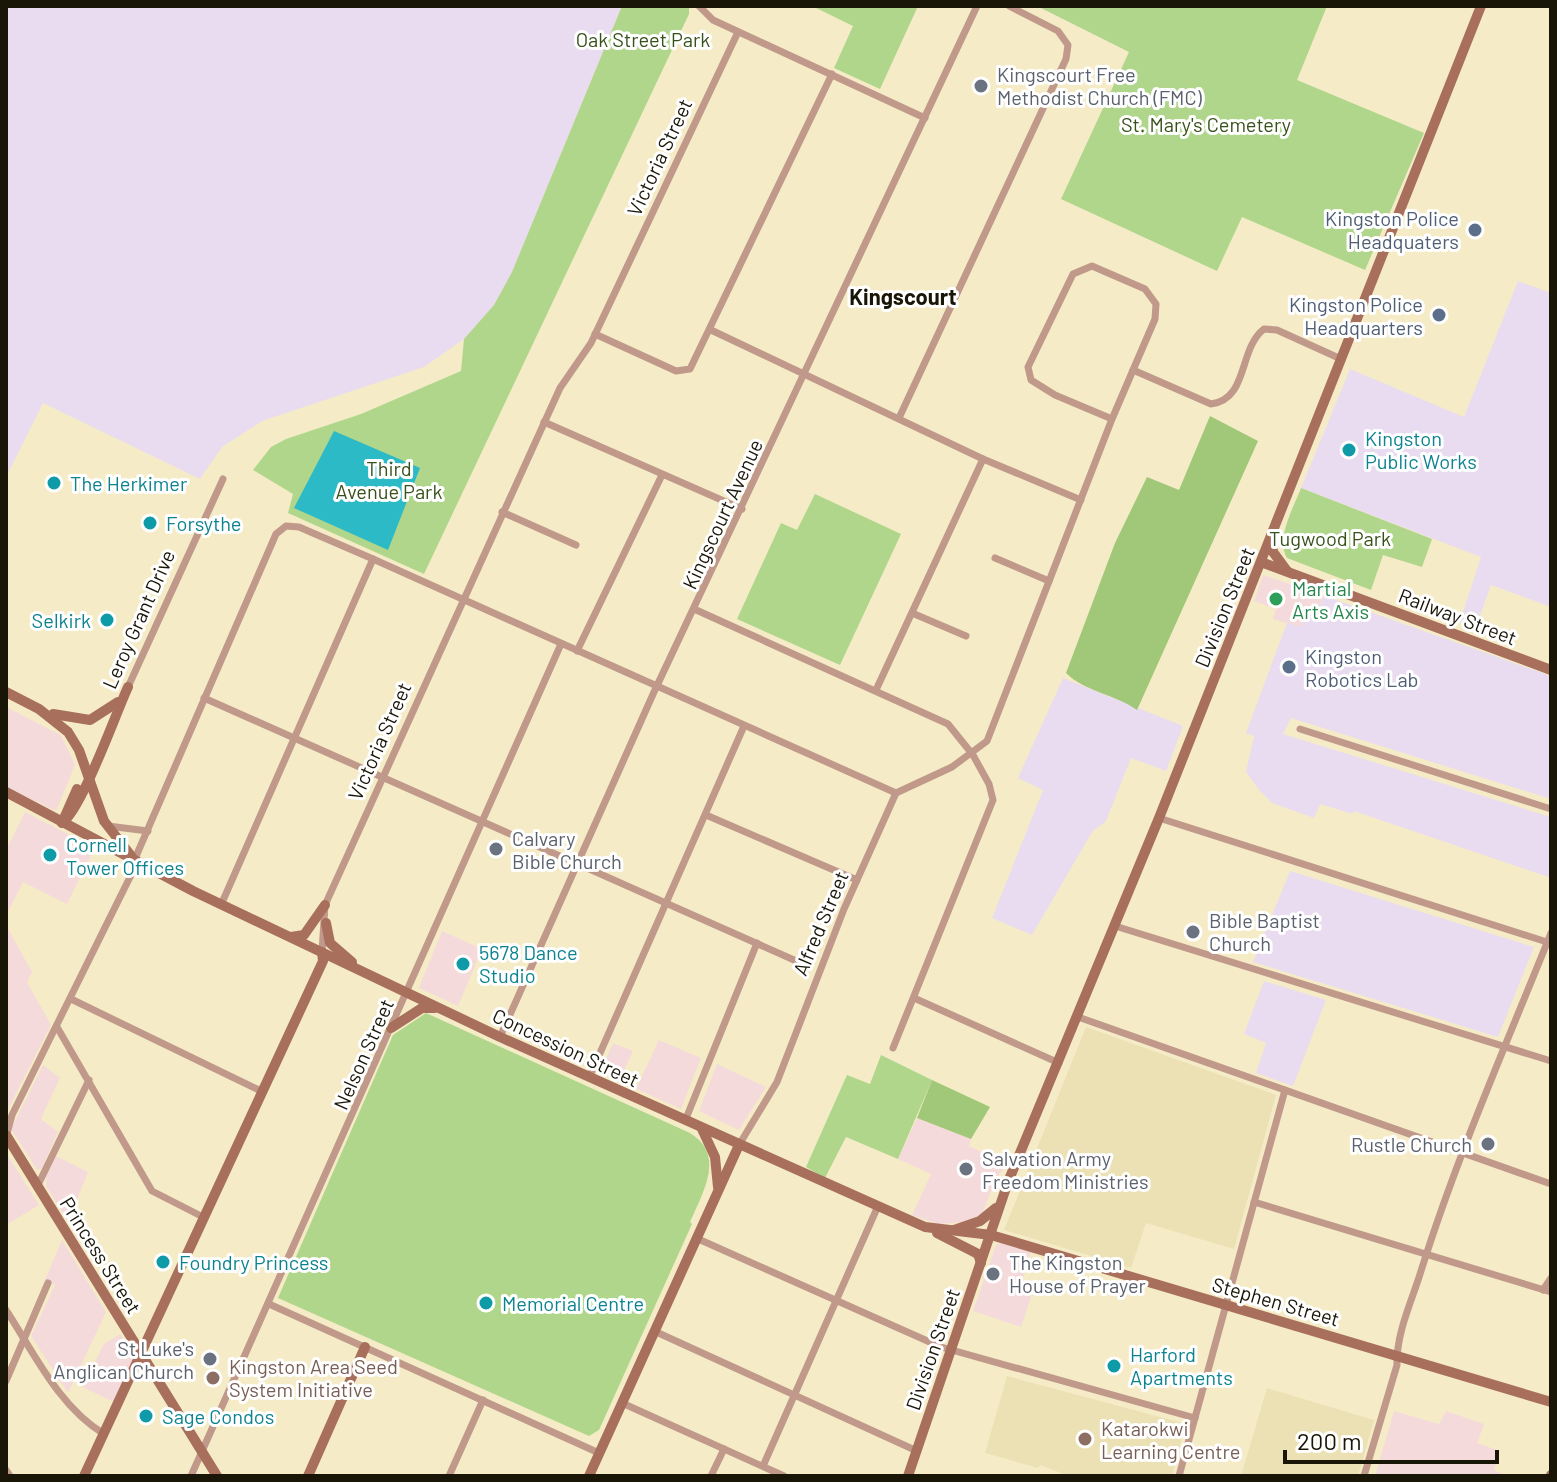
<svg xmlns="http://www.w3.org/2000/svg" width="1557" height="1482" viewBox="0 0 1557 1482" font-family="Barlow,sans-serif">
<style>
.commercial{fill:#f5dadb}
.industrial{fill:#e9dcf0}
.built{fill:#ebe1b4}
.green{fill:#b0d68b}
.forest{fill:#a0c878}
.water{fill:#2dbac7}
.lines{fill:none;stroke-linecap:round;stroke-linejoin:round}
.street{stroke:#c0998b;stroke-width:7}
.secondary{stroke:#a8705c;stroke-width:10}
.worship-dot{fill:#6b7280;stroke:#fff;stroke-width:3}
.service-dot{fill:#5c6f8a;stroke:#fff;stroke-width:3}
.culture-dot{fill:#0f9aa8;stroke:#fff;stroke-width:3}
.leisure-dot{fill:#2e9e5b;stroke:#fff;stroke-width:3}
.education-dot{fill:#8d6e63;stroke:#fff;stroke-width:3}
.labels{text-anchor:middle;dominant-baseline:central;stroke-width:6;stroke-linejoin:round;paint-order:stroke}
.park-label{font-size:20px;fill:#38511a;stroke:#fff}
.worship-label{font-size:20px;fill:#5b616d;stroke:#fff;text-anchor:start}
.street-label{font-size:20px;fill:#191608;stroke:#fff}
.service-label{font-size:20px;fill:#4e5e75;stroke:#fff;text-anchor:end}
.culture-label{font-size:20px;fill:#0d838f;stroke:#fff;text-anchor:start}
.leisure-label{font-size:20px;fill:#27864d;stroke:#fff;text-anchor:start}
.education-label{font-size:20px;fill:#785e54;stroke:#fff;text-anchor:start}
.neighbourhood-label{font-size:22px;font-weight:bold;fill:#191608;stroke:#fff}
</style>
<rect width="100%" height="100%" fill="#f5ecc7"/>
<g class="commercial">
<path d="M1263,575L1325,596L1314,616L1301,628L1273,619L1276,609L1254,601Z"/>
<path d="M6,707L61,735L75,765L56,811L6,787Z"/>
<path d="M25,812L95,848L67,904L23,882L6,916V850Z"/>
<path d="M6,925L32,972L27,982L51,1025L6,1113Z"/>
<path d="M442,931L482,949L458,1006L419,988Z"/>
<path d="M659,1040L701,1058L681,1109L636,1089Z"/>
<path d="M613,1043L633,1051L619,1081L600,1073Z"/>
<path d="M717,1064L766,1087L739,1130L699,1111Z"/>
<path d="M43,1065L60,1078L41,1119L58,1132L42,1168L37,1170L11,1129Z"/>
<path d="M917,1118L971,1139L969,1146L1007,1164L995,1180L982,1215L961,1222L938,1224L912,1215L931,1174L898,1159Z"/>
<path d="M8,1156L39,1205L6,1225V1161Z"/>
<path d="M56,1156L88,1172L68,1222L46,1186V1177Z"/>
<path d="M62,1240L106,1312L68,1393L31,1336L55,1285L45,1280Z"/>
<path d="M1000,1243L1031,1252L1020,1287L1033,1291L1021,1327L973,1311L996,1245Z"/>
<path d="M120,1334L135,1358L114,1402L82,1387L104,1344Z"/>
<path d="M1394,1411L1439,1424L1446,1411L1484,1424L1477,1443L1500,1451L1494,1470L1507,1476H1375Z"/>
</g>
<g class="industrial">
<path d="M6,6H622L512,272L494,305L464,339L424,367L262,421L222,447L200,479L43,403L6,477Z"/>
<path d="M1518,281L1551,293V607L1491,585L1476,627L1460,621L1481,557L1301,488L1350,369L1464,417Z"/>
<path d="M1325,596L1551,676V799L1291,718L1283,734L1551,817V878L1354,811L1353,814L1320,804L1314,818L1272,803L1260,791L1246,772L1254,736L1246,733L1287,623L1301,627L1307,614L1314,615Z"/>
<path d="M1063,678L1183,726L1166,771L1131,758L1106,821L1092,832L1032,935L992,918L1043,790L1018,778Z"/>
<path d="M1290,871L1534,947L1498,1037L1253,962Z"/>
<path d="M1264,981L1326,1000L1293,1086L1256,1073L1266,1043L1244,1034Z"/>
</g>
<g class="built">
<path d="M1086,1027L1276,1095L1234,1249L1146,1223L1131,1268L1004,1230Z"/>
<path d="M1007,1376L1186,1424L1172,1476H1069L1040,1465L1038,1468L985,1453Z"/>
<path d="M1267,1388L1374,1420L1358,1476H1241Z"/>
</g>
<g class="green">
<path d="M622,6H689V14L424,574L288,513L293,494L253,470L271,447L286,439L361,414L461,371L464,339L494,305L512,272Z"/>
<path d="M812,6H918L880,89L834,68L853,26Z"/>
<path d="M1037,6H1327L1297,80L1424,133L1365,270L1242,217L1217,271L1061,199L1129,52Z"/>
<path d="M1301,488L1432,539L1422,567L1383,555L1371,590L1287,558C1275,539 1294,507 1301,488Z"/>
<path d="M815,494L901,534L840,665L737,619L781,523L797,530Z"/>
<path d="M426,1013L690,1133C726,1155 703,1192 690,1222L692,1224L599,1430L589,1436L278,1298L393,1035Z"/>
<path d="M881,1055L932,1080L898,1159L846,1137L825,1178L806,1167L847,1075L870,1084Z"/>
</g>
<g class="forest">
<path d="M1210,416L1258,441L1137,710C1115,694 1085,692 1066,673L1115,543L1147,477L1179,490Z"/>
<path d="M932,1080L990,1107L971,1139L917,1118Z"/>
</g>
<path class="water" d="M334,431L420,468L388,550L294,508Z"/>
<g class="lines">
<g class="street">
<path d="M699,6L713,20L925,118"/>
<path d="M711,330L983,459L1081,500"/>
<path d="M595,334L676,371L690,369L832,74"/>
<path d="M1133,370L1211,404C1249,399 1238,349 1264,329L1277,330L1341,359"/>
<path d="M899,418L1066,59L1068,45L1058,31L1009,6"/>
<path d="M544,422L742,509"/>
<path d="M502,512L576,545"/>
<path d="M995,558L1049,581"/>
<path d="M694,609L948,724L973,755L989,784L993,800L893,1048"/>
<path d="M912,613L966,636"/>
<path d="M577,651L662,475"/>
<path d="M128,687L223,479"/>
<path d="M876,690L983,459"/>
<path d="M204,698L803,964"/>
<path d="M1300,729L1551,809"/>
<path d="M706,815L857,880"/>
<path d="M1159,818L1550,943"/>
<path d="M108,826L148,831"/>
<path d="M221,905L373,559"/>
<path d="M1115,926L1551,1061"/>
<path d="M322,952L325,905L560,388L591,343L738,32"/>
<path d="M914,998L1059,1063"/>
<path d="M71,999L263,1092"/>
<path d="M1078,1017L1551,1184"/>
<path d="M57,1027L152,1191L205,1218"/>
<path d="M500,1037L654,692L977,6"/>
<path d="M589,1078L744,726"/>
<path d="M685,1121L757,943"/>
<path d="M6,1137L12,1115L134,869L137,854L276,534L286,526L299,527L373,559L896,793"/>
<path d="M739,1145L777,1082L844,909L896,793L952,767L987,741L1112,419L1155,319L1156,304L1145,289L1092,266L1073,274L1028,367L1031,380L1055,395L1112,419"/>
<path d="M37,1187L89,1080"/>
<path d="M1254,1202L1551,1292"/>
<path d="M696,1238L941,1347L1195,1418"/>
<path d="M1543,1290L1551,1278"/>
<path d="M269,1304L599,1453"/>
<path d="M6,1310C34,1353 59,1407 104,1434"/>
<path d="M654,1331L917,1451"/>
<path d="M6,1381L48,1283"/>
<path d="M622,1403L784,1476"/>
<path d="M763,1466L878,1206"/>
<path d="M6,1470L10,1476"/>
<path d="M191,1476L561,644"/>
<path d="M449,1476L483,1400"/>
<path d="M711,1476L724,1449"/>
<path d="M1179,1476L1285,1090"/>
<path d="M1364,1476L1397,1365C1396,1333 1412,1301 1421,1271C1457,1156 1506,1045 1551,933"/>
</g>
<g class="secondary">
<path d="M1272,540L1273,552L1287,571"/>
<path d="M1261,562L1551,670"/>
<path d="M6,692L39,709L68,732L79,750L104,821L132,857"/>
<path d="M53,714L90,720L118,702"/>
<path d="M6,792L193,891L500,1037L925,1227L991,1235L1551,1402"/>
<path d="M62,823C82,809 115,715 128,687"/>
<path d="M62,823L77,789"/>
<path d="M326,923L330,943L352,962"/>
<path d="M291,937L304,935L325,905"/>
<path d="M391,1028L422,1008H435"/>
<path d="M702,1129L715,1157L718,1187"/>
<path d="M6,1135L217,1476"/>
<path d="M954,1230L980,1221L996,1208"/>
<path d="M937,1233L978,1254L981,1263"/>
<path d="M84,1476L323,961L322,952"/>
<path d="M308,1476L365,1347"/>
<path d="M589,1476L739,1145"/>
<path d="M908,1476L1008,1182L1159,818L1481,6"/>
<path d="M1551,1476V1475"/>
</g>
</g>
<g class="worship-dot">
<circle cx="981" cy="86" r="8"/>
<circle cx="496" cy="849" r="8"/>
<circle cx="1193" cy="932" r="8"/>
<circle cx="1488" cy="1144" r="8"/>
<circle cx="966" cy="1169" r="8"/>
<circle cx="993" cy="1274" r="8"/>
<circle cx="210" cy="1359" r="8"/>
</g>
<g class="service-dot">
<circle cx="1475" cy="230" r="8"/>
<circle cx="1439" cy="315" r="8"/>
<circle cx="1289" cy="667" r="8"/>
</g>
<g class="culture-dot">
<circle cx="1349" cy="450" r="8"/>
<circle cx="54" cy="483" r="8"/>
<circle cx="150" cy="523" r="8"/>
<circle cx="107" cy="620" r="8"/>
<circle cx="50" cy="855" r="8"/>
<circle cx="463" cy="964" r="8"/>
<circle cx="163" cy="1262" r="8"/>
<circle cx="486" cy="1303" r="8"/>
<circle cx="1114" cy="1366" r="8"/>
<circle cx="146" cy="1416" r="8"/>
</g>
<circle class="leisure-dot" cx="1276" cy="599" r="8"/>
<g class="education-dot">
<circle cx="213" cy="1378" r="8"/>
<circle cx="1085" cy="1439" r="8"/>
</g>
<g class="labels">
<g class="park-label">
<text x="643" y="39">Oak Street Park</text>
<text x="1206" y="124">St. Mary's Cemetery</text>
<text x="389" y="468">Third<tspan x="389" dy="23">Avenue Park</tspan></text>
<text x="1330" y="538">Tugwood Park</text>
</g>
<g class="worship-label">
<text x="997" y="74">Kingscourt Free<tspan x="997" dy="23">Methodist Church (FMC)</tspan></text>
<text x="512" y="838">Calvary<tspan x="512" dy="23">Bible Church</tspan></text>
<text x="1209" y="920">Bible Baptist<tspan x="1209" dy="23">Church</tspan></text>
<text x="1472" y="1144" text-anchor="end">Rustle Church</text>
<text x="982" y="1158">Salvation Army<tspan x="982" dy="23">Freedom Ministries</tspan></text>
<text x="1009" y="1262">The Kingston<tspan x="1009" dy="23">House of Prayer</tspan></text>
<text x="194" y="1348" text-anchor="end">St Luke's<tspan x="194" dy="23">Anglican Church</tspan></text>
</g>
<g class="street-label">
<text transform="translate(659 157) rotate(-65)">Victoria Street</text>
<text transform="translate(722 514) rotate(-65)">Kingscourt Avenue</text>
<text transform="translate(1224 607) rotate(-68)">Division Street</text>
<text transform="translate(1458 616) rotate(21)">Railway Street</text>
<text transform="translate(138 619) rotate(-66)">Leroy Grant Drive</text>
<text transform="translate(379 741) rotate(-66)">Victoria Street</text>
<text transform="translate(820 923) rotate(-67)">Alfred Street</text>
<text transform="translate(566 1047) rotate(25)">Concession Street</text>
<text transform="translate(363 1054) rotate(-66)">Nelson Street</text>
<text transform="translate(101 1255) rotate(58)">Princess Street</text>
<text transform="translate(1276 1301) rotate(16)">Stephen Street</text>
<text transform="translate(932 1349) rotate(-71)">Division Street</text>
</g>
<g class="service-label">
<text x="1459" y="218">Kingston Police<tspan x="1459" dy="23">Headquaters</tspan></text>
<text x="1423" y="304">Kingston Police<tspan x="1423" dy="23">Headquarters</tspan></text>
<text x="1305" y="656" text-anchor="start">Kingston<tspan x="1305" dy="23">Robotics Lab</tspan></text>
</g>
<g class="culture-label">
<text x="1365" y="438">Kingston<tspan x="1365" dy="23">Public Works</tspan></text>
<text x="70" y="483">The Herkimer</text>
<text x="166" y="523">Forsythe</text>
<text x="91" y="620" text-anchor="end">Selkirk</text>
<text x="66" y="844">Cornell<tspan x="66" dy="23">Tower Offices</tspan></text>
<text x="479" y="952">5678 Dance<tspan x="479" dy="23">Studio</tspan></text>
<text x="179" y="1262">Foundry Princess</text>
<text x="502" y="1303">Memorial Centre</text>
<text x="1130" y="1354">Harford<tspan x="1130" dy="23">Apartments</tspan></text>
<text x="162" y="1416">Sage Condos</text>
</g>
<g class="leisure-label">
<text x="1292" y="588">Martial<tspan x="1292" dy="23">Arts Axis</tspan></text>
</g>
<g class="education-label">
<text x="229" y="1366">Kingston Area Seed<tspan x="229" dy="23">System Initiative</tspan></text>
<text x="1101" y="1428">Katarokwi<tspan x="1101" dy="23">Learning Centre</tspan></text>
</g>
<g class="neighbourhood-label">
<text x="903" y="296">Kingscourt</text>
</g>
</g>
<rect width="1557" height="1482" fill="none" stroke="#191608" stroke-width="16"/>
<path d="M1285 1450v12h212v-12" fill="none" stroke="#191608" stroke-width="4"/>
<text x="1297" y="1450" font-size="24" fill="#191608" stroke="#ffffff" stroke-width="6" paint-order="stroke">200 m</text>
</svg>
